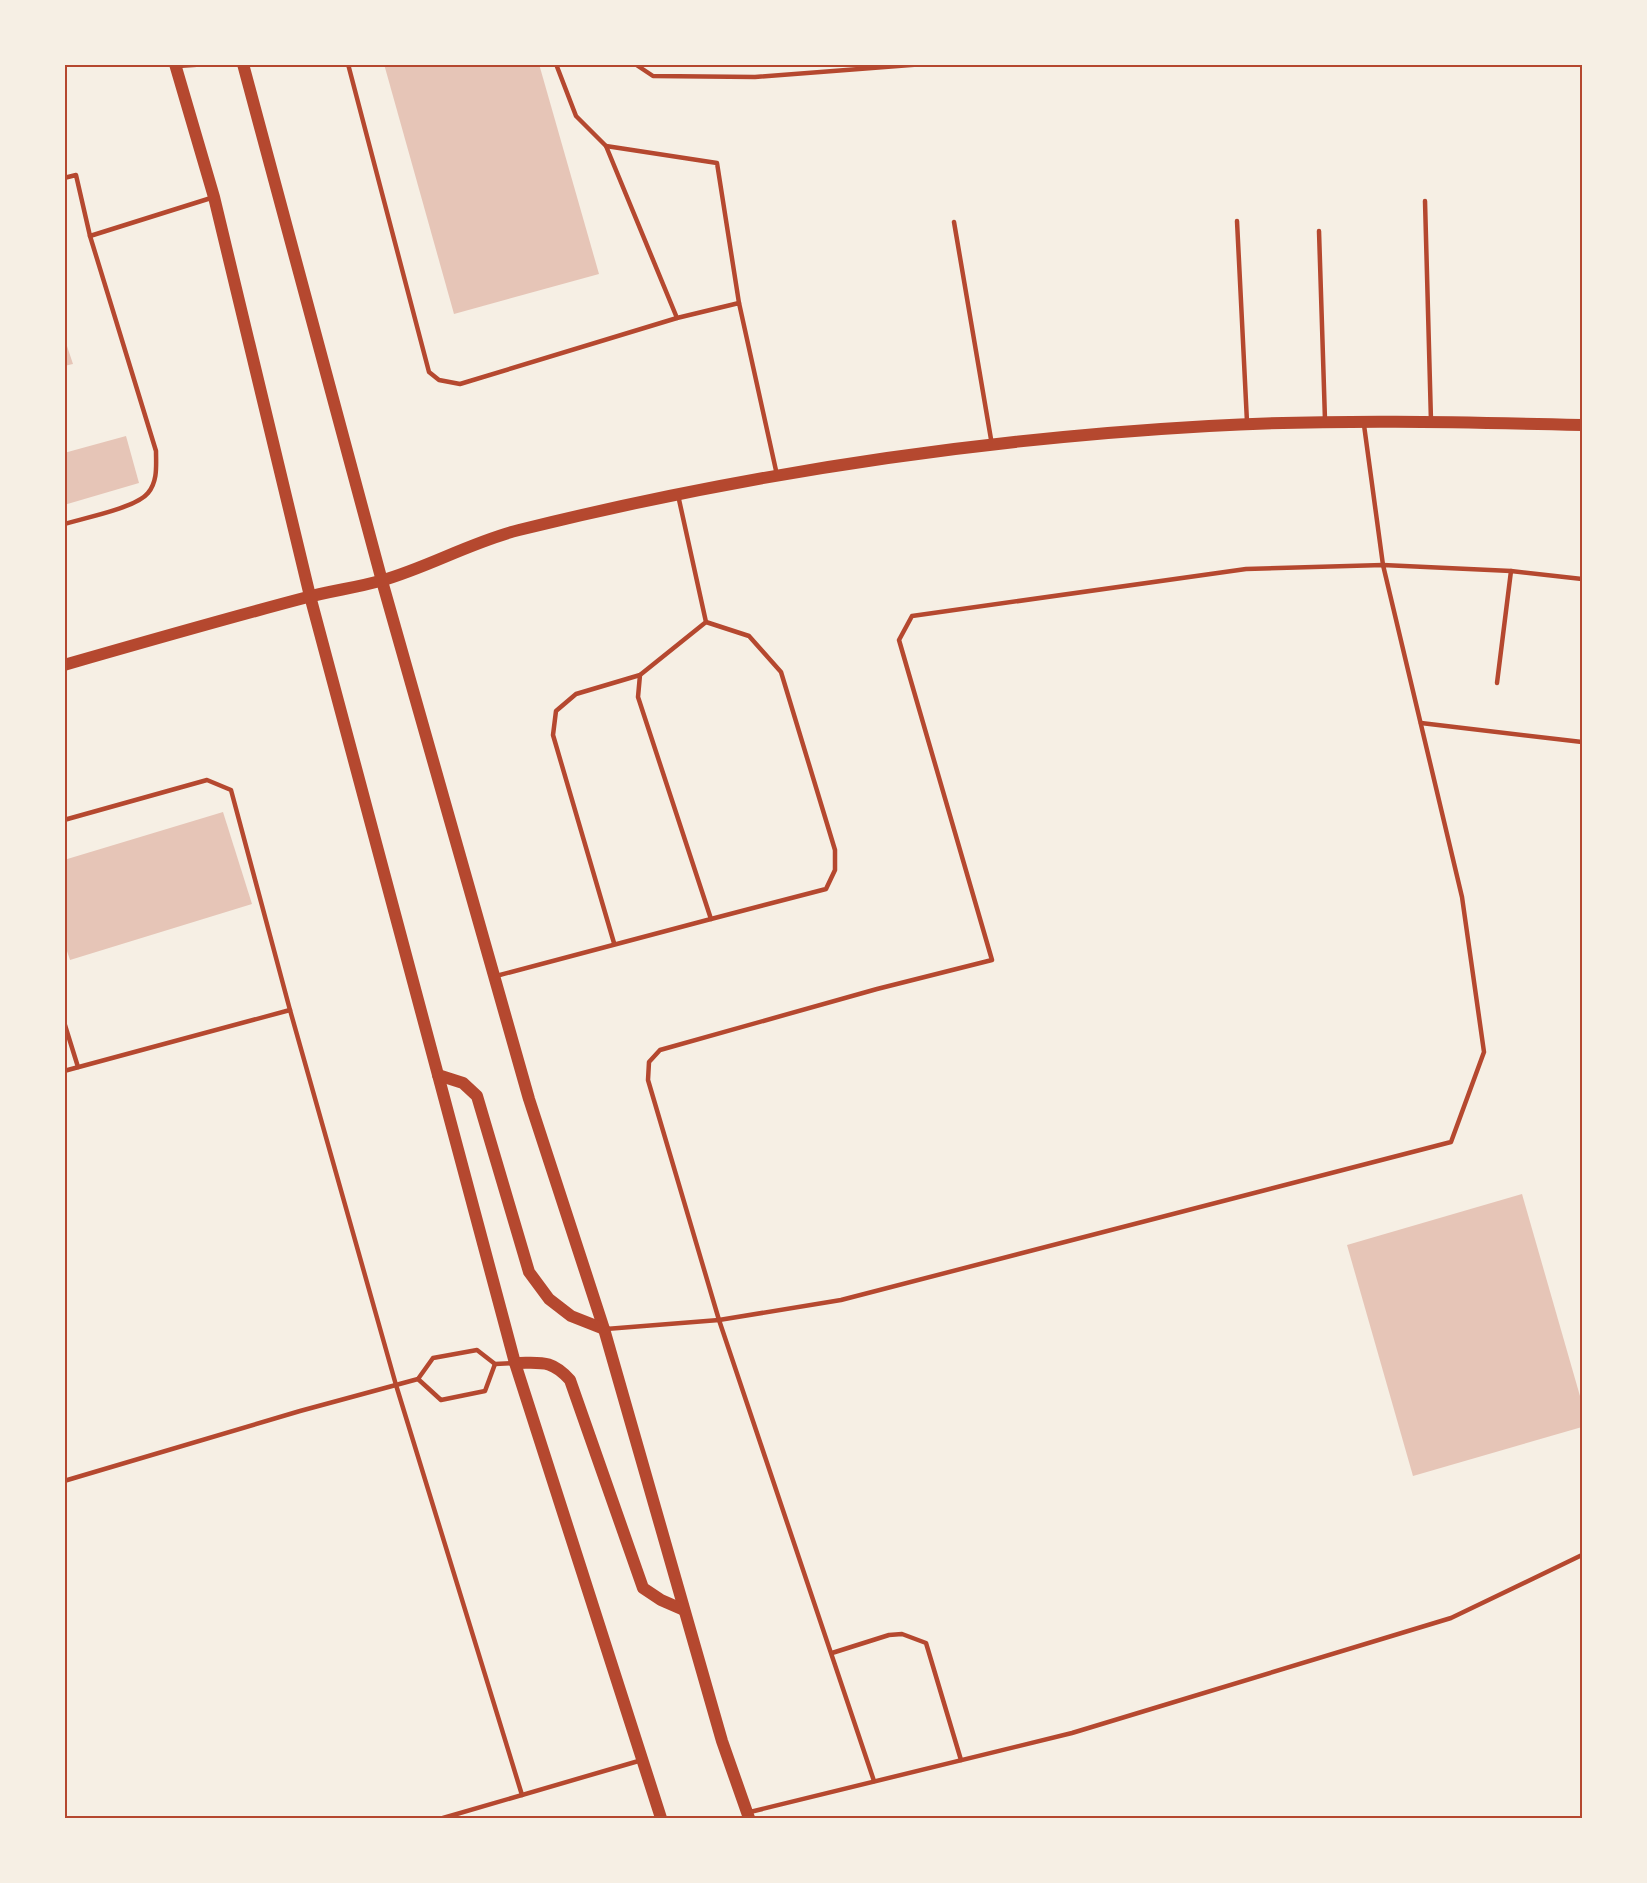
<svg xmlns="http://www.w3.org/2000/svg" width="1647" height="1883" viewBox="0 0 1647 1883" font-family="'DejaVu Sans',sans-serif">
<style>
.building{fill:#e6c5b7}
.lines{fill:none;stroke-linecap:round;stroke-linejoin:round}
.service{stroke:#b5482f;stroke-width:4.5}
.secondary{stroke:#b5482f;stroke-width:12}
.neatline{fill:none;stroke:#b5482f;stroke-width:2}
</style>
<rect width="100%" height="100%" fill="#f6efe4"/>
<g class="building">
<path d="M384,64H539L599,274L454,314Z"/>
<path d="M64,337L73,364L64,366Z"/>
<path d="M126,436L139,483L64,505V453Z"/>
<path d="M223,812L252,904L70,960L64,942V860Z"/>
<path d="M1522,1194L1582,1403V1427L1413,1476L1347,1245Z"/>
</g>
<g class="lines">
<g class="service">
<path d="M348,64L429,372L439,380L460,384L677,318L739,303L777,475"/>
<path d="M556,64L576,116L606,146L677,318"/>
<path d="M635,64L653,76L755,77L924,64"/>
<path d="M178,66L208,64"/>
<path d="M606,146L717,163L739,303"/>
<path d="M64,178L76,175L90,236L211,198"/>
<path d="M1425,201L1431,421"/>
<path d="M1237,221L1247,422"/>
<path d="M954,222L992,445"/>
<path d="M1319,231L1325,420"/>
<path d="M64,524C84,518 136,508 148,493C158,481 156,465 156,451L90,236"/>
<path d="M706,622L749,636L781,672L835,850V870L826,889L711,919"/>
<path d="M1497,683L1511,571"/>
<path d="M1421,723L1582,742"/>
<path d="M64,820L207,780L231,790L290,1010L396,1385L522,1795"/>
<path d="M614,943L553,735L556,711L576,694L640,675"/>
<path d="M496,976L711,919L638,697L640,675L706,622L678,495"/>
<path d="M64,1022L78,1067"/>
<path d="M64,1071L290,1010"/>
<path d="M606,1329L719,1320L841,1300L1451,1142L1484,1052L1462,897L1383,565L1364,425"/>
<path d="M418,1379L441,1400L485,1391L495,1364"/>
<path d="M64,1481L300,1411L418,1379L433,1358L477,1350L495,1364L514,1363"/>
<path d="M832,1653L889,1635L902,1634L926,1643L961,1760"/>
<path d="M874,1781L719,1320L648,1080L649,1062L660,1050L877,989L992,960L899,640L912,616L1246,569L1383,565L1511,571L1582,579"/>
<path d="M750,1812L1072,1733L1451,1618L1582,1555"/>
<path d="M443,1818L642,1760"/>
</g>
<g class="secondary">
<path d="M175,64L214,197L310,596L515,1363L661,1818"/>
<path d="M243,64L382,581L529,1099L604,1329L722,1741L749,1818"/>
<path d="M64,665C144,642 224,619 304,598C329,591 355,588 380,581C427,568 471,542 519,530C745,474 977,439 1209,426C1334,419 1458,422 1582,425"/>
<path d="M438,1075L463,1083L477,1096L529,1272L549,1299L571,1316L604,1329"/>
<path d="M515,1363C541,1363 551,1359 570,1380L643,1588L661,1600L684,1610"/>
</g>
</g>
<rect width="1647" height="1883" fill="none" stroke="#f6efe4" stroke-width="132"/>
<rect x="66" y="66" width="1515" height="1751" class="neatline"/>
</svg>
